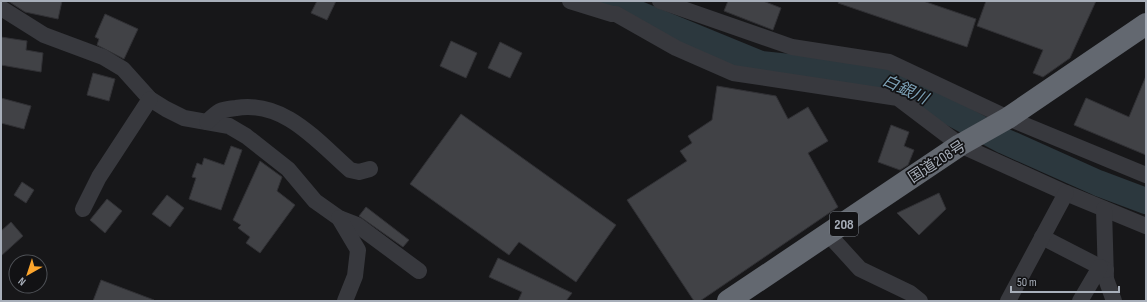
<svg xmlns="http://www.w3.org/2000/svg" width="1147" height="302" viewBox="0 0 1147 302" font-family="'Sofia Sans Condensed','Noto Sans JP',sans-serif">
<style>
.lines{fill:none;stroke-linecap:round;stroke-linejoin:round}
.river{stroke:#2c383e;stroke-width:26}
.building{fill:#414246;stroke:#313135}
.minor{stroke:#38393e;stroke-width:16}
.highway{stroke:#636870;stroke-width:22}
.labels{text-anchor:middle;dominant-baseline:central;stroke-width:3.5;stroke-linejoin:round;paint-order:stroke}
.shield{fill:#121214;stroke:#7b8088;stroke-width:1}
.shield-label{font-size:14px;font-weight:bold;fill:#a8afba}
.street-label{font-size:15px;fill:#a8afba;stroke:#121214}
.water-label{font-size:16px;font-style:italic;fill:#7da1b6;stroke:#121214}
</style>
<rect width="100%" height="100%" fill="#171719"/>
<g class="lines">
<path class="river" d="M607,1L761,64L884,77L1004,141L1098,183L1146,201"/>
</g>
<g class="building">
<path d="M8,1H62L58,19L25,12Z"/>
<path d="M317,1H336L327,20L311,13Z"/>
<path d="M728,1H763L781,8L773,30L724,11Z"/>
<path d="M839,1H923L976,19L967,47L838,3Z"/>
<path d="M986,1H1096L1070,58L1043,77L1033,73L1043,50L977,26Z"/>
<path d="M105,14L138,29L124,59L97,45L99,39L95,37Z"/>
<path d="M1,37L27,41L26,50L43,53L41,72L1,65Z"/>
<path d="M451,41L477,53L466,78L440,66Z"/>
<path d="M500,42L522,53L510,78L488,68Z"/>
<path d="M93,73L115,79L109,101L87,95Z"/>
<path d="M1146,76V155L1074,125L1086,98L1129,117Z"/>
<path d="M717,86L776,96L788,119L808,107L828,141L808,153L838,207L700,301H694L627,200L687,161L680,151L692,143L688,136L712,120Z"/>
<path d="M1,98L31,106L24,129L1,123Z"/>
<path d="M461,114L616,225L576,282L519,242L509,255L410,184Z"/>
<path d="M891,125L909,132L904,146L914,150L908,165L900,170L878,162Z"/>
<path d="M231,146L242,150L221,210L189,199L196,178L192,177L197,163L202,165L204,158L224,165Z"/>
<path d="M260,161L282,177L277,191L295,205L260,253L246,243L250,237L238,228L241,225L233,220Z"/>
<path d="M22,182L34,190L26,203L14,195Z"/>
<path d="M939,193L946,209L919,235L897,213Z"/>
<path d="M167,195L184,208L170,227L152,214Z"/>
<path d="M107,199L122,211L105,233L90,220Z"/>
<path d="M366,207L409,240L403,247L359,216Z"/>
<path d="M11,222L23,236L1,256V231Z"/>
<path d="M498,258L572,293L566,301H518L522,292L489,277Z"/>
<path d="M101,280L154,300V301H93Z"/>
</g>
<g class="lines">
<g class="minor">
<path d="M570,1L612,14H616L676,48L733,73L898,98L960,145L1066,193L1146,226"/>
<path d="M660,1L792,47L889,62L1008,118L1146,175"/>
<path d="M1,8L44,35L103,57L123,69L150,99L166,109L184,118L229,126L246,136L288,169L315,201L339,218L357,225L419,271"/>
<path d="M207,122C219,110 219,110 236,108C284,100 317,141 350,170L359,172L370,169"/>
<path d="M83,209L99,177L150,99"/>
<path d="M1104,209L1106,279L1114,301"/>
<path d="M339,218L358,250L355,276L345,301"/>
<path d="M828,234L860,269L910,293L920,301"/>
<path d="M1042,237L1106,270"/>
<path d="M1008,301L1066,193"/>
<path d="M1080,301L1100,267"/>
</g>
<path class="highway" d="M728,301L960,145L1008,118L1146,24"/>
</g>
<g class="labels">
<rect class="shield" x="830" y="212" width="28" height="24" rx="3"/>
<g class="shield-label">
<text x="844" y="224">208</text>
</g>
<g class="street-label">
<text transform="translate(937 162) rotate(-33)">国道208号</text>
</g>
<g class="water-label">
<text transform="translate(905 90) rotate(25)">白銀川</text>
</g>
</g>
<rect width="1147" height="302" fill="none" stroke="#a8afba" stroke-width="4"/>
<g transform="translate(28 274) rotate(219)"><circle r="19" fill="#121214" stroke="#4e5156"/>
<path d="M0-3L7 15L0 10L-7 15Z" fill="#fca52c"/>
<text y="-6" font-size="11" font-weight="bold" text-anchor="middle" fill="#a8afba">N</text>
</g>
<path d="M1011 286v6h108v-6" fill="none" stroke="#a8afba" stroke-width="2"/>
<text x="1017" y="286" font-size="12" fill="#a8afba" stroke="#121214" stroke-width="3" paint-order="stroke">50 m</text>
</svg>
